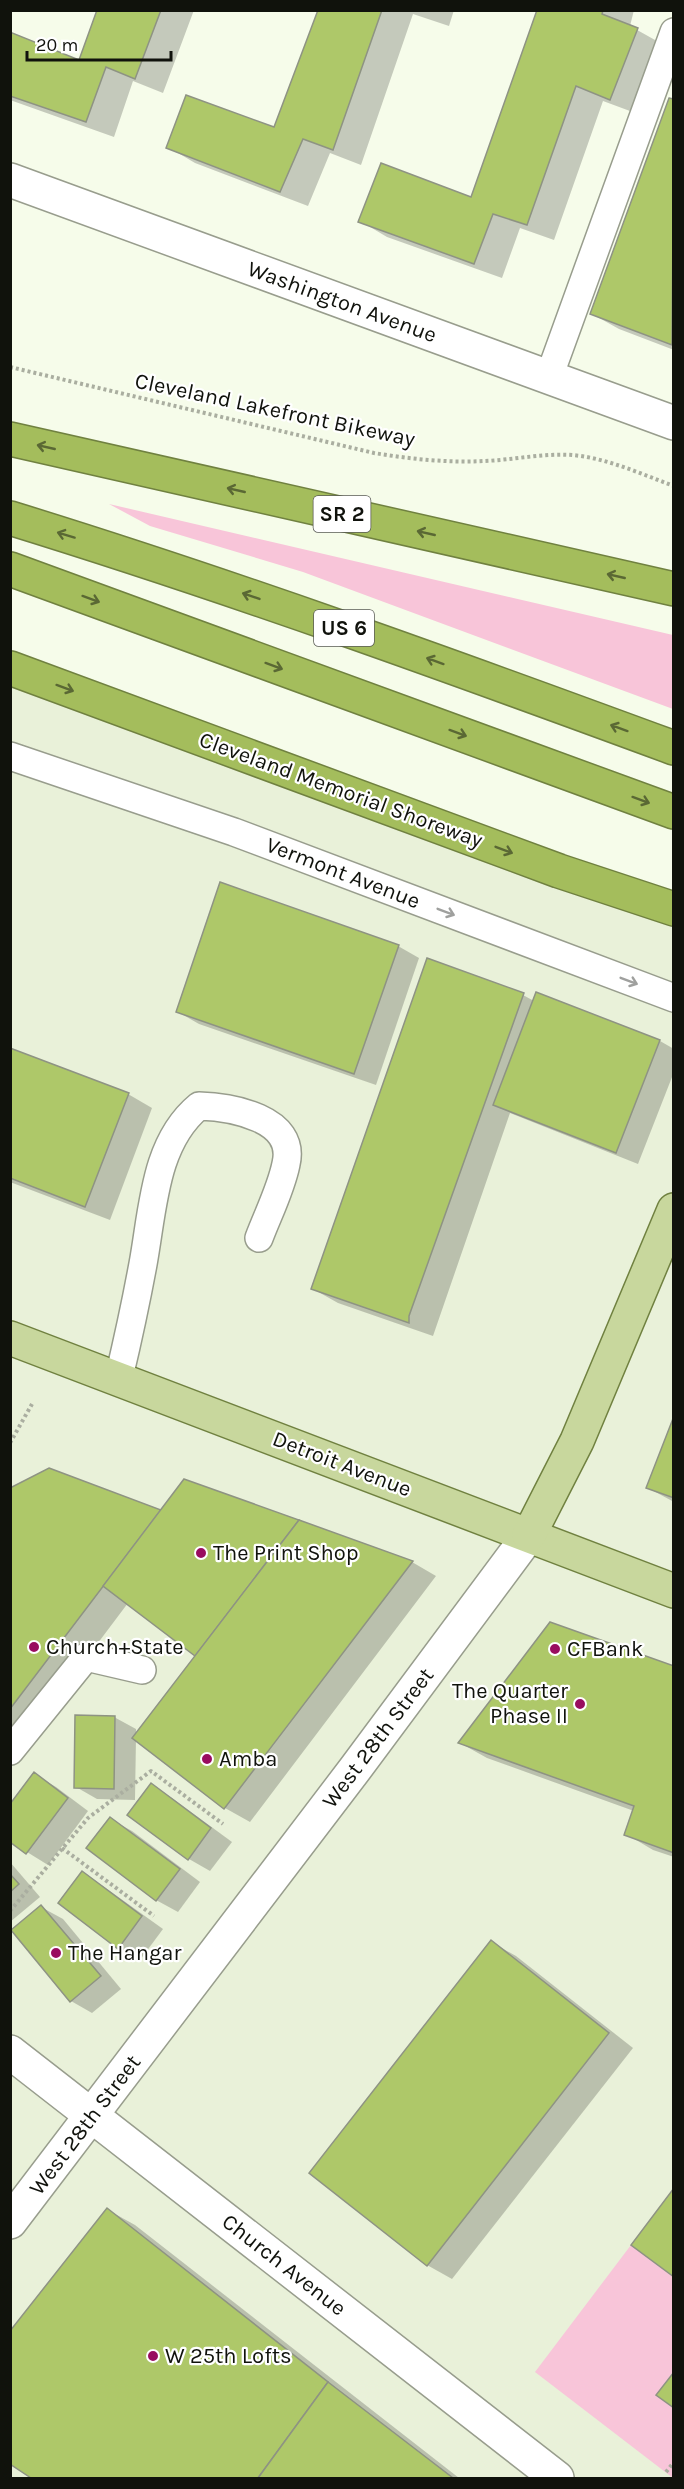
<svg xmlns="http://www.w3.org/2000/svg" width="684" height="2489" viewBox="0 0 684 2489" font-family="Karla,sans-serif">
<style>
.built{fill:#e9f1d9}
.green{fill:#f8c5d9}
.shadow{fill:#0003}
.building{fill:#aec869;stroke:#8e9383;stroke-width:1.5}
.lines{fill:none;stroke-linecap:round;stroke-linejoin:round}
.service-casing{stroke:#989d8d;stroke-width:30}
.minor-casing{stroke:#989d8d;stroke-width:36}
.tertiary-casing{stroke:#989d8d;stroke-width:36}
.primary-casing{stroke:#708140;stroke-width:36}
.motorway-casing{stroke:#708140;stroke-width:36}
.path{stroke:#aaaea0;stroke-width:4;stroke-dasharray:3 3;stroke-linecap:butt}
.service{stroke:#fff;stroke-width:27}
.minor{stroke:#fff;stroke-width:33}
.tertiary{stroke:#fff;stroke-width:33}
.primary{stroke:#c8d79d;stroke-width:33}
.motorway{stroke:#a4bd5c;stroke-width:33}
.oneway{stroke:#5a6834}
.oneway2{stroke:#9fa09e}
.poi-dot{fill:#990d5f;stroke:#fff;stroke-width:2}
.labels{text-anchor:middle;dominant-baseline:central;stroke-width:4.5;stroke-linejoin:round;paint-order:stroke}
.shield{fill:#fff;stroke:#585955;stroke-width:1.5}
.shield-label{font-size:21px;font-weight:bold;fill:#10120c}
.street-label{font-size:22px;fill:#10120c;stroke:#fff}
.poi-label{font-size:22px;fill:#10120c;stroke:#fff;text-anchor:start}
</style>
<rect width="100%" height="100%" fill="#f6fcea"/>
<path class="built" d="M10,668L673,909V2478H11Z"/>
<g class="green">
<path d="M109,504L673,635V709L303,572L150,526Z"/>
<path d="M631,2245L673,2277V2372L656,2395L673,2408V2478L535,2372Z"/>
</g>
<g class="shadow">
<path d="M98,10H194L163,93L133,81L114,137L10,100V33L80,62Z"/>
<path d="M319,10H454L449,26L413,14L361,165L330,153L308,206L195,163L168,147L275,129Z"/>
<path d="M538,10H634L630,26L664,45L638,114L603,101L554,240L520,228L502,278L387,237L360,221L471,199Z"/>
<path d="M674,100V350L619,329L592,314Z"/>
<path d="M398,946L419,958L376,1085L199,1024L178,1012Z"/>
<path d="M523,995L534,1001L660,1041L674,1049V1072L638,1164L510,1113L433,1336L338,1303L313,1289Z"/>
<path d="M10,1049L128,1094L152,1108L110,1220L10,1182Z"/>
<path d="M674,1420V1502L648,1488Z"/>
<path d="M10,1491L162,1511L412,1562L436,1576L250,1822L225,1808L136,1738L135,1800L97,1799L76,1787L114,1717L136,1729V1736L197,1655L128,1603L10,1760Z"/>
<path d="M674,1668V1857L653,1850L626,1834L634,1811L487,1758L460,1743Z"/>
<path d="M34,1774L56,1787L88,1811L48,1865L27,1852Z"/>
<path d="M151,1785L172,1798L232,1842L210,1871L189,1859Z"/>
<path d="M110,1819L132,1831L200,1882L178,1912L156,1900Z"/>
<path d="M10,1862L40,1897L10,1922Z"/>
<path d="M82,1873L103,1886L163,1929L140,1960L119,1948L60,1903Z"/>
<path d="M41,1907L63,1919L121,1989L92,2013L71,2001Z"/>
<path d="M491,1942L516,1956L633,2048L452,2279L427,2265Z"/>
<path d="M108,2210L135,2225L459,2478H34L10,2462Z"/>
</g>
<g class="building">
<path d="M97,10H161L135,79L106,67L86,122L10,96V32L79,60Z"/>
<path d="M318,10H382L333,150L303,139L280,192L166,148L186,95L274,127Z"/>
<path d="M537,10H603L602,14L638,28L610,100L576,86L527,225L493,214L474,264L358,222L381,163L471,197Z"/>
<path d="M669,98L674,99L672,345L590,314Z"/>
<path d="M220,882L399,945L354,1074L176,1012Z"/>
<path d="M427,958L524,993L409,1316V1323L311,1289Z"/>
<path d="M536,992L660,1040L616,1153L493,1105Z"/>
<path d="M10,1048L129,1093L85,1207L10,1178Z"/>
<path d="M674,1416V1498L646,1488Z"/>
<path d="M49,1468L161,1510L10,1709V1488Z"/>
<path d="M184,1479L299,1520L195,1656L103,1586Z"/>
<path d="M299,1520L413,1561L224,1809L132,1738Z"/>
<path d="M550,1622L674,1666V1853L624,1835L634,1806L458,1743Z"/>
<path d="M75,1715L115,1716L114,1789L74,1788Z"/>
<path d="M34,1772L68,1798L26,1854L10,1842V1804Z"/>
<path d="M151,1783L211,1828L188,1860L127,1815Z"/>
<path d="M110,1817L180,1869L156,1901L86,1848Z"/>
<path d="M82,1871L142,1916L118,1949L58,1903Z"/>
<path d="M10,1874L19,1884L10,1892Z"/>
<path d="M41,1905L101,1976L70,2002L11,1930Z"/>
<path d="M491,1940L609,2033L427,2266L309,2173Z"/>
<path d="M674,2188V2277L631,2245Z"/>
<path d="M107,2208L328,2382L258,2478H31L10,2464V2331Z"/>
<path d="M674,2372V2408L656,2395Z"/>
<path d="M328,2382L453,2478H258Z"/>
</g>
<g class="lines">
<defs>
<g id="service">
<path d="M549,377L674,32"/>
<path d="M10,756L234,832L674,998"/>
<path d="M119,1377C128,1339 136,1302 143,1264C153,1210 154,1143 199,1106C231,1107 297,1118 286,1164C281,1189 268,1214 259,1238"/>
<path d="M10,1751L86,1657L142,1670"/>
</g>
<g id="minor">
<path d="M10,180L674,423"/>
<path d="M10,2052L557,2478"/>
</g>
<path id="tertiary" d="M10,2222L355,1769L529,1535"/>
<g id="primary">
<path d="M10,1338L674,1591"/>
<path d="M529,1535L577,1441L674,1210"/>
</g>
<g id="motorway">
<path d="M10,439L674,589"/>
<path d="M10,518C234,587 454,667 674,748"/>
<path d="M10,569L674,812"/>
<path d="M10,668L559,871L674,909"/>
</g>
</defs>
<use href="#service" class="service-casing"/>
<use href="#minor" class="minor-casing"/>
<use href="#tertiary" class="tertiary-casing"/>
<use href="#primary" class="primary-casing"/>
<use href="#motorway" class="motorway-casing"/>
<g class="path">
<path d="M10,367L374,453C410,459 448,463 484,461C513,460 543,453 572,455C607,458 641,474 674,486"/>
<path d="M10,1443L32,1404"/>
<path d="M62,1848L154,1916"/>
<path d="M10,1911L88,1818L151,1771L223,1824"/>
<path d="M666,2472L674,2462"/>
</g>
<use href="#service" class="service"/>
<use href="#minor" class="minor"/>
<use href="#tertiary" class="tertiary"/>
<use href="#primary" class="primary"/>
<use href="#motorway" class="motorway"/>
</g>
<defs><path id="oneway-shaft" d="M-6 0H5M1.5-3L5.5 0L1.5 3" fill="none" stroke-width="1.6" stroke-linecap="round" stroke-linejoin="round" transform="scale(1.5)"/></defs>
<g class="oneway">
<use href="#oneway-shaft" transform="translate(46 447) rotate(-167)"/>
<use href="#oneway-shaft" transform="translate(236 490) rotate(-167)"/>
<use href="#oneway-shaft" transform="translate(426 533) rotate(-167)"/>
<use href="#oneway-shaft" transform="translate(66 535) rotate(-163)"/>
<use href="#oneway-shaft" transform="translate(616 576) rotate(-167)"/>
<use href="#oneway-shaft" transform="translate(251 596) rotate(-161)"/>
<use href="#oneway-shaft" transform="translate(91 599) rotate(20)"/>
<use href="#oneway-shaft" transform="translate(435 661) rotate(-160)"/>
<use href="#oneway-shaft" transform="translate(274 666) rotate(20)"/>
<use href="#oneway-shaft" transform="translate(65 688) rotate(20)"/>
<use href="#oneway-shaft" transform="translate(619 728) rotate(-160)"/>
<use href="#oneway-shaft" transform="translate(458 733) rotate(20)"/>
<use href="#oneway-shaft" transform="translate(641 800) rotate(20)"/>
<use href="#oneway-shaft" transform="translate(504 850) rotate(21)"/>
</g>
<g class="oneway2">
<use href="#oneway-shaft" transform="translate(446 912) rotate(21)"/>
<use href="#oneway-shaft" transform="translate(629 981) rotate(21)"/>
</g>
<g class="poi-dot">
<circle cx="201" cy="1553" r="6"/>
<circle cx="34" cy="1647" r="6"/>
<circle cx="555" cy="1649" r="6"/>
<circle cx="580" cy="1704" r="6"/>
<circle cx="207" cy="1759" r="6"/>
<circle cx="56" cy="1953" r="6"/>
<circle cx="153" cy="2356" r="6"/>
</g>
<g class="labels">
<g class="shield">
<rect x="313.5" y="496" width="57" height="36" rx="4.5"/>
<rect x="314" y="610" width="60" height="36" rx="4.5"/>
</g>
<g class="shield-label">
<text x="342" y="514">SR 2</text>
<text x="344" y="628">US 6</text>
</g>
<g class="street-label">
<text transform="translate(342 302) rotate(20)">Washington Avenue</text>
<text transform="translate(275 410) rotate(12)">Cleveland Lakefront Bikeway</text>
<text transform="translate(341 790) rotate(20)">Cleveland Memorial Shoreway</text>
<text transform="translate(343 873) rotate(21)">Vermont Avenue</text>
<text transform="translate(342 1464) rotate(21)">Detroit Avenue</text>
<text transform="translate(378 1738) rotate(-53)">West 28th Street</text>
<text transform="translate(85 2125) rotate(-53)">West 28th Street</text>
<text transform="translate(284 2265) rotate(38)">Church Avenue</text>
</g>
<g class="poi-label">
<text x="213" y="1553">The Print Shop</text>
<text x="46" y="1647">Church+State</text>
<text x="567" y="1649">CFBank</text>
<text x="568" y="1691" text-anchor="end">The Quarter<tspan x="568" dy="25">Phase II</tspan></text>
<text x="219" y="1759">Amba</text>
<text x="68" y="1953">The Hangar</text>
<text x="165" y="2356">W 25th Lofts</text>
</g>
</g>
<rect width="684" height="2489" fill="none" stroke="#10120c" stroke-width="24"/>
<path d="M27 51v9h144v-9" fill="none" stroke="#10120c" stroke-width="3"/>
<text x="36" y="51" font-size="18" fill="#10120c" stroke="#ffffff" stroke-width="4.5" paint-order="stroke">20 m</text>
</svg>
